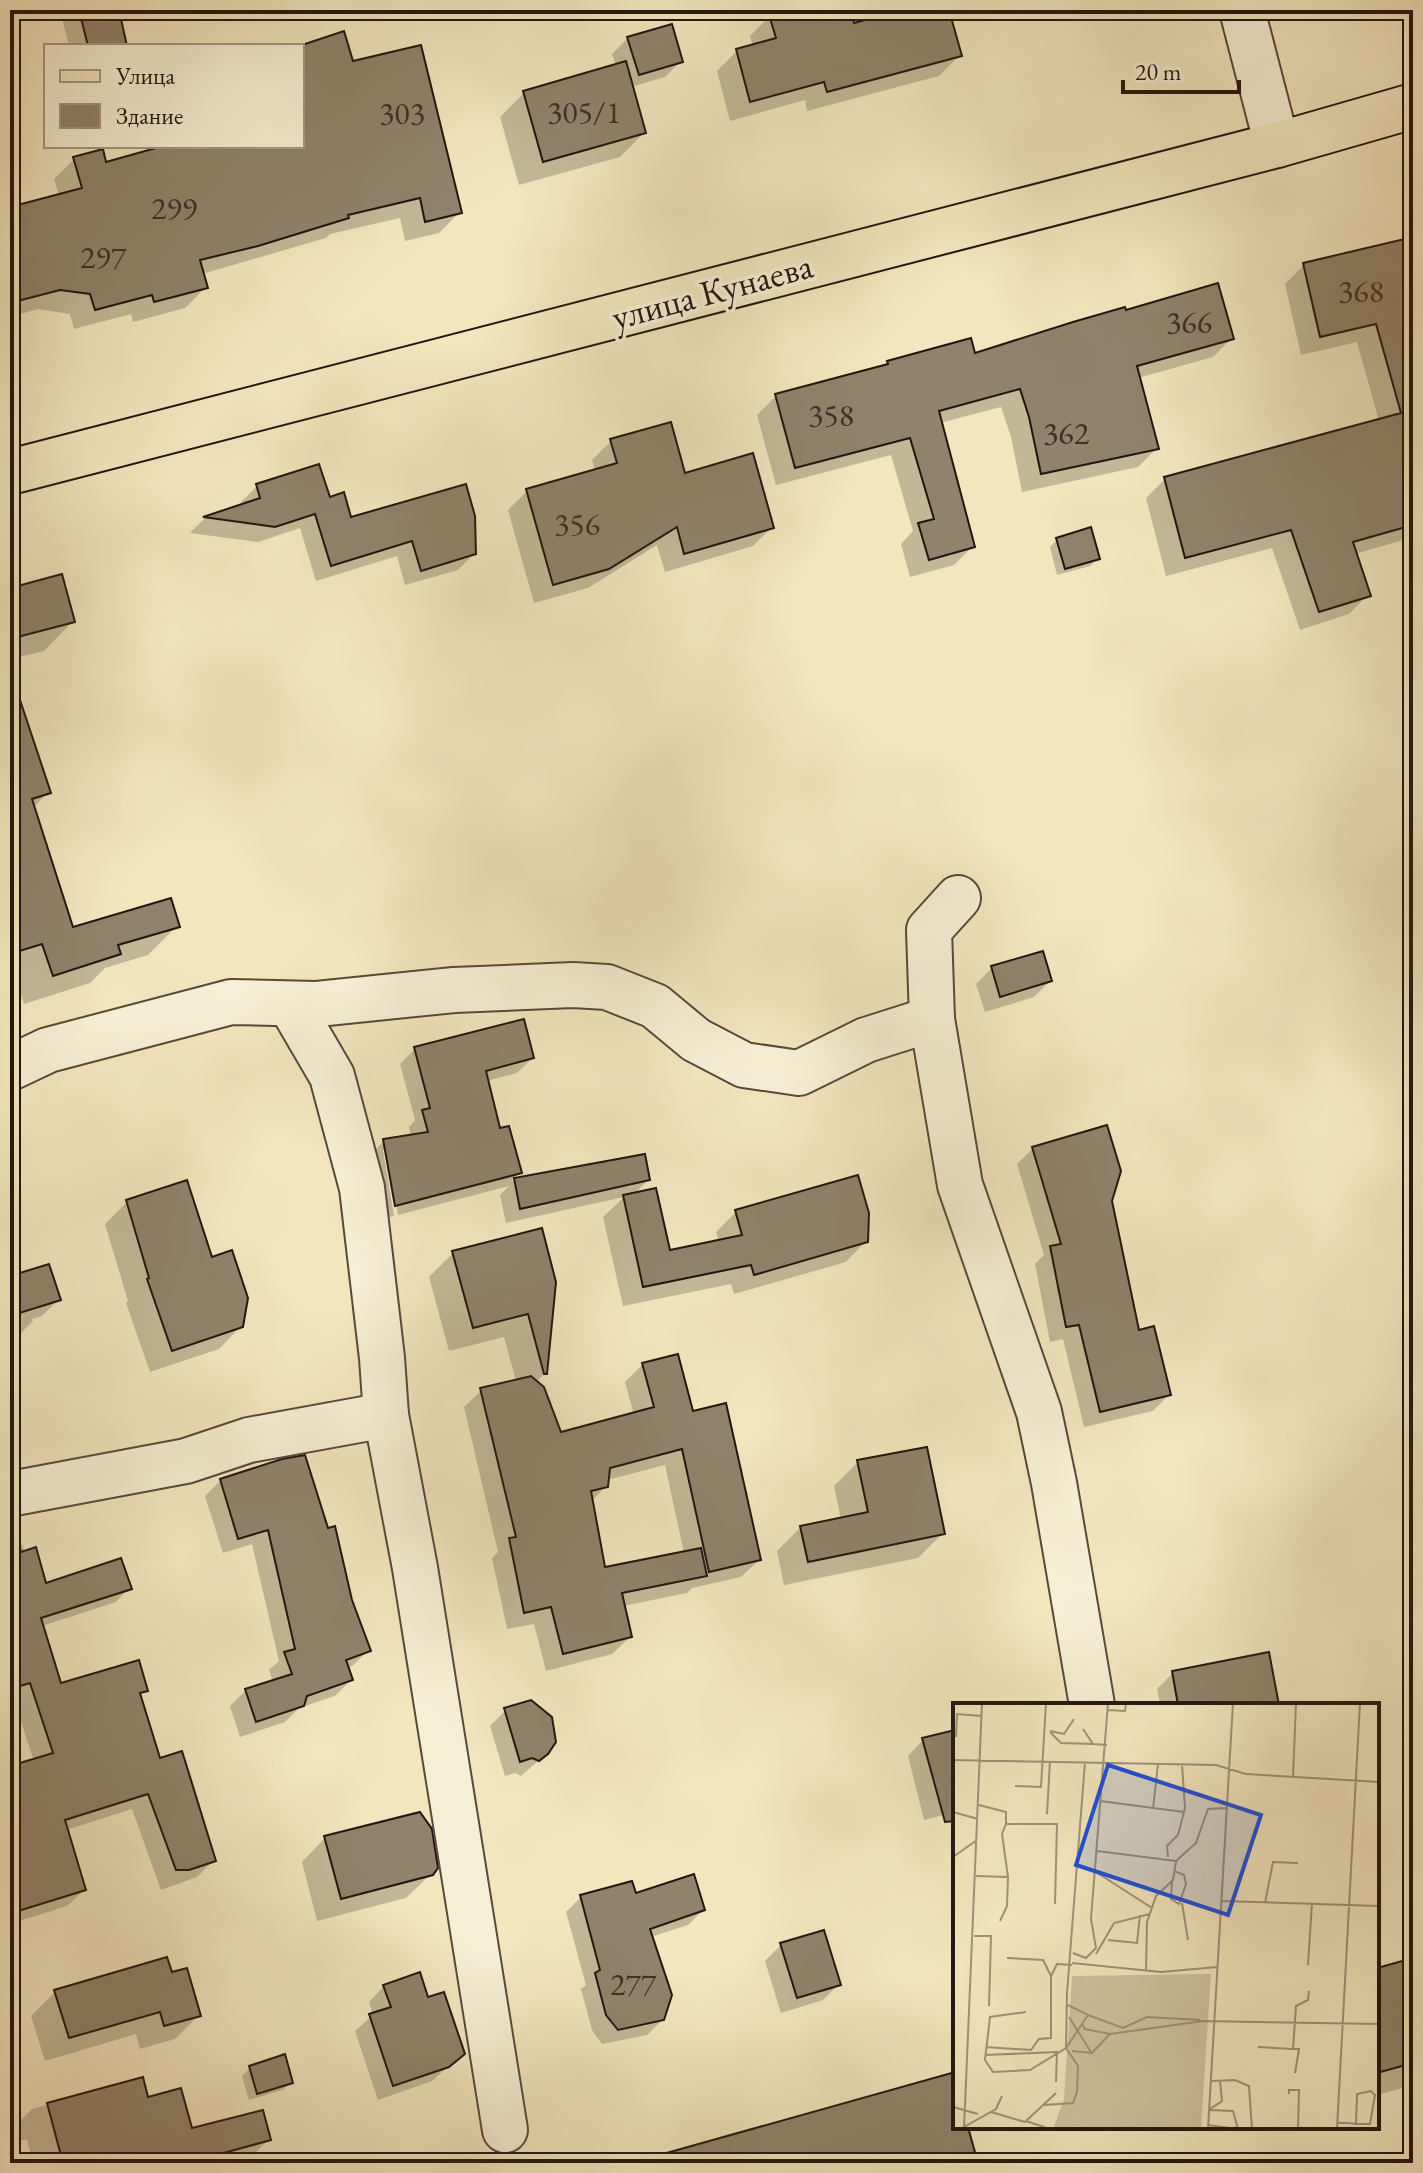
<svg xmlns="http://www.w3.org/2000/svg" width="1423" height="2173" viewBox="0 0 1423 2173" font-family="'EB Garamond',serif">
<style>
.shadow{fill:#0003;fill-rule:evenodd}
.building{fill:#90826b;stroke:#24150f;stroke-width:2}
.lines{fill:none;stroke-linecap:round;stroke-linejoin:round}
.minor-casing{stroke:#58493b;stroke-width:48}
.major-casing{stroke:#24150f;stroke-width:48}
.minor{stroke:#f7efd5;stroke-width:44}
.major{stroke:#f3e6bf;stroke-width:44}
.labels{text-anchor:middle;dominant-baseline:central;stroke-width:7;stroke-linejoin:round;paint-order:stroke}
.number-label{font-size:32px;fill:#3f3026}
.street-label{font-size:36px;fill:#24150f;stroke:#f7efd5}
.inset-road{fill:none;stroke:#a09279;stroke-width:2}
.view{fill:#1d4ed8;fill-opacity:0.15;stroke:#1d4ed8;stroke-width:4}
.inset-edge{fill:none;stroke:#24150f;stroke-width:4}
</style>
<rect width="100%" height="100%" fill="#f3e6bf"/>
<filter id="stains"><feTurbulence type="fractalNoise" baseFrequency=".0025" numOctaves="4"/><feColorMatrix values="0 0 0 0 .2 0 0 0 0 .09 0 0 0 0 .02 0 0 0 .5 -.17"/></filter>
<radialGradient id="worn" r=".72"><stop offset=".6" stop-color="#630" stop-opacity="0"/><stop offset="1" stop-color="#630" stop-opacity=".3"/></radialGradient>
<g class="shadow">
<path d="M60,10H117L125,46H69Z"/>
<path d="M338,10H362L340,17Z"/>
<path d="M400,10H439L402,20Z"/>
<path d="M768,10H848L853,25L911,10H947L959,56L939,76L807,111L805,100L730,121L717,71L737,51L753,47L750,36L770,16Z"/>
<path d="M628,38L681,61L665,77L631,87L644,133L620,157L519,185L500,117L524,93L616,66L612,54Z"/>
<path d="M302,47L352,63L460,212L439,233L405,241L400,218L330,234L326,238L202,274L206,287L185,308L133,322L131,314L74,329L70,314L38,309L10,317V197L13,208L59,196L54,179L74,159L105,164L170,146H302Z"/>
<path d="M1413,238V537L1355,554L1368,595L1349,614L1300,630L1272,548L1166,576L1146,498L1165,479L1379,421L1357,342L1301,355L1285,284L1304,265Z"/>
<path d="M1232,338L1213,357L1138,378L1156,449L1138,467L1022,492L1011,437L1001,407L940,423L973,546L954,565L910,577L901,544L913,531L891,455L776,485L757,415L776,396L884,368L888,363Z"/>
<path d="M611,441L684,476L772,527L753,546L665,572L657,545L588,588L534,603L508,510L527,491L595,471L592,460Z"/>
<path d="M257,486L350,520L474,554L458,570L405,585L397,556L316,581L300,528L258,542L190,533L204,519L242,506L241,502Z"/>
<path d="M1057,540L1098,558L1090,566L1057,575L1050,547Z"/>
<path d="M10,590L73,621L44,651L10,659Z"/>
<path d="M10,738L48,792L33,808L71,929L177,926L148,955L105,968L90,983L24,1004L13,972L10,973Z"/>
<path d="M992,968L1050,981L1034,997L985,1012L976,984Z"/>
<path d="M415,1049L532,1058L517,1073L487,1081L499,1130L519,1173L511,1181L643,1156L648,1180L633,1195L668,1253L719,1242L716,1232L736,1212L866,1241L846,1262L734,1294L731,1284L623,1306L603,1217L624,1197L506,1223L500,1195L509,1186L398,1215L387,1150H383L394,1216L380,1219L369,1156L384,1141L411,1137L409,1127L415,1120L400,1064Z"/>
<path d="M1033,1148L1110,1201L1137,1332L1169,1395L1153,1411L1084,1427L1063,1339L1050,1342L1035,1264L1044,1255L1017,1164Z"/>
<path d="M127,1202L211,1259L241,1326L219,1349L150,1372L126,1303L128,1301L105,1224Z"/>
<path d="M541,1230L545,1373L535,1383L560,1435L634,1415L625,1382L643,1364L692,1413L759,1560L741,1577L692,1588L687,1593L623,1606L630,1637L612,1654L546,1671L534,1624L507,1629L492,1558L498,1552L464,1407L482,1390L516,1381L504,1337L449,1351L429,1277L453,1253ZM665,1465L684,1553L604,1569L591,1502L606,1486L607,1480Z"/>
<path d="M10,1278L58,1300L42,1316L32,1319L33,1321L17,1337L10,1340Z"/>
<path d="M858,1462L942,1534L918,1558L784,1585L777,1551L801,1527L841,1519L834,1486Z"/>
<path d="M221,1480L351,1600L368,1651L352,1666L347,1668L351,1680L335,1696L299,1708L285,1722L240,1737L230,1706L246,1690L273,1682L269,1670L279,1661L252,1544L223,1553L205,1496Z"/>
<path d="M21,1542L25,1553L45,1585L129,1588L116,1602L42,1626L60,1685L145,1690L139,1696L158,1761L214,1860L197,1877L161,1890L132,1809L66,1830L84,1890L67,1906L10,1924V1768L34,1761L13,1698L10,1699V1545Z"/>
<path d="M1173,1673L1277,1705H1160L1157,1689Z"/>
<path d="M506,1710L547,1753L521,1776L515,1773L505,1776L490,1726Z"/>
<path d="M955,1732V1812L924,1820L908,1756L923,1740Z"/>
<path d="M325,1838L431,1874L406,1898L317,1921L302,1862Z"/>
<path d="M635,1895L703,1910L688,1925L651,1937L663,2019L647,2035L602,2044L592,2030L581,1989L586,1985L566,1912L581,1897Z"/>
<path d="M781,1945L839,1984L823,2000L781,2013L765,1961Z"/>
<path d="M1413,1960V2085L1377,2095V1970Z"/>
<path d="M170,1975L199,2015L175,2039L140,2049L136,2034L45,2061L31,2016L55,1992Z"/>
<path d="M384,1986L427,2000L463,2053L432,2081L378,2100L355,2031L373,2015L369,2002Z"/>
<path d="M250,2068L291,2082L283,2090L249,2100L242,2076Z"/>
<path d="M952,2075L955,2087V2127H966L976,2163H639Z"/>
<path d="M141,2080L147,2099L190,2131L269,2139L245,2163H33L27,2140H10V2131L32,2109Z"/>
</g>
<g class="building">
<path d="M79,10H119L127,46H88Z"/>
<path d="M785,10H850L854,23L903,10H949L962,56L827,92L824,82L750,102L736,49L776,38L769,15Z"/>
<path d="M672,24L683,62L639,75L627,37Z"/>
<path d="M344,31L353,61L421,45L462,213L425,222L420,198L348,215L349,218L258,246L200,260L208,288L154,302L152,295L95,310L90,294L60,290L10,303V207L82,188L73,157L103,149L106,162L163,146H302V45Z"/>
<path d="M626,61L646,133L543,162L523,91Z"/>
<path d="M1413,237V525L1353,542L1371,596L1319,612L1291,530L1185,558L1164,477L1401,413L1376,324L1320,337L1303,263Z"/>
<path d="M1218,283L1234,339L1137,366L1159,449L1041,474L1029,417L1020,389L939,411L975,547L929,560L918,523L934,519L910,438L795,468L775,394L888,364L887,361L971,338L975,353L1073,322L1125,307L1126,310Z"/>
<path d="M671,422L685,473L753,453L774,528L684,554L677,527L609,569L553,585L526,489L617,463L610,439Z"/>
<path d="M319,464L330,497L344,492L351,517L466,484L475,516L476,554L421,571L412,541L331,566L315,514L275,527L203,517L260,498L256,484Z"/>
<path d="M1091,527L1100,559L1065,569L1056,538Z"/>
<path d="M62,574L75,622L10,639V588Z"/>
<path d="M16,688L51,793L32,799L73,927L171,898L180,927L118,945L121,954L53,976L42,944L10,954V689Z"/>
<path d="M1043,951L1052,981L1000,997L991,966Z"/>
<path d="M524,1019L534,1058L486,1071L500,1128L509,1126L522,1173L395,1206L383,1139L428,1132L422,1110L430,1108L414,1047Z"/>
<path d="M1107,1125L1121,1171L1112,1201L1139,1330L1154,1326L1171,1395L1100,1412L1079,1325L1066,1327L1050,1246L1061,1244L1032,1147Z"/>
<path d="M645,1154L650,1180L520,1209L514,1178Z"/>
<path d="M858,1175L869,1213L868,1242L754,1275L751,1265L643,1287L623,1195L656,1188L670,1250L742,1235L735,1210Z"/>
<path d="M187,1180L212,1257L232,1250L248,1298L243,1327L172,1351L147,1279L149,1278L126,1200Z"/>
<path d="M542,1228L556,1282L547,1374H544L528,1314L473,1328L452,1251Z"/>
<path d="M49,1264L61,1300L10,1316V1276Z"/>
<path d="M678,1354L693,1411L726,1403L761,1560L709,1572L682,1449L610,1468L608,1487L591,1491L605,1567L701,1548L707,1576L622,1593L632,1637L563,1654L551,1607L524,1613L509,1538L516,1537L480,1388L531,1376L544,1387L561,1432L654,1407L642,1363Z"/>
<path d="M927,1447L945,1534L808,1562L800,1526L868,1512L857,1460Z"/>
<path d="M305,1455L328,1528L335,1526L352,1600L371,1651L346,1660L353,1680L307,1696L304,1706L256,1722L245,1689L292,1674L284,1652L295,1649L268,1530L238,1539L220,1479L282,1459Z"/>
<path d="M17,1540L21,1552L36,1547L46,1583L121,1558L132,1589L41,1618L61,1683L139,1660L148,1691L140,1693L160,1758L182,1751L216,1861L189,1870H176L148,1794L65,1820L86,1890L15,1912L10,1894V1766L53,1753L30,1683L17,1687L10,1664V1541Z"/>
<path d="M1269,1652L1279,1705H1178L1172,1671Z"/>
<path d="M531,1700L552,1717L556,1742L548,1754L539,1761L532,1758L520,1762L504,1708Z"/>
<path d="M955,1730V1821L945,1822L922,1738Z"/>
<path d="M420,1812L432,1829L438,1868L433,1875L341,1899L324,1836Z"/>
<path d="M694,1874L705,1910L650,1929L672,1995L664,2020L618,2030L606,2015L595,1973L600,1970L580,1895L632,1881L636,1893Z"/>
<path d="M824,1930L841,1985L797,1998L780,1943Z"/>
<path d="M167,1957L172,1972L187,1968L201,2016L164,2026L160,2012L69,2038L54,1990Z"/>
<path d="M1413,1958V2063L1377,2073V1968Z"/>
<path d="M420,1972L428,1997L444,1992L465,2054L449,2067L393,2086L369,2014L391,2007L383,1985Z"/>
<path d="M285,2054L293,2083L257,2094L249,2066Z"/>
<path d="M955,2072V2127H968L978,2163H665L663,2154Z"/>
<path d="M143,2077L148,2097L181,2088L192,2128L263,2110L271,2140L209,2157L211,2163H63L47,2103Z"/>
</g>
<g class="lines">
<defs>
<g id="minor">
<path d="M1242,10L1277,145"/>
<path d="M958,898L929,930L932,1019L960,1185L1039,1412L1054,1483L1092,1705"/>
<path d="M290,1004L332,1076L362,1188L382,1358L386,1415L415,1568L505,2130"/>
<path d="M10,1068L48,1050L231,1002L317,1004L454,990L573,985L607,987L655,1006L696,1040L744,1065L799,1073L866,1040L932,1019"/>
<path d="M10,1494L186,1461L249,1440L386,1415"/>
</g>
<path id="major" d="M10,472L1277,145L1413,106"/>
</defs>
<use href="#minor" class="minor-casing"/>
<use href="#major" class="major-casing"/>
<use href="#minor" class="minor"/>
<use href="#major" class="major"/>
</g>
<g class="labels">
<g class="number-label">
<text x="584" y="112">305/1</text>
<text x="402" y="113">303</text>
<text x="174" y="208">299</text>
<text x="103" y="257">297</text>
<text x="1361" y="291">368</text>
<text x="1189" y="322">366</text>
<text x="831" y="415">358</text>
<text x="1066" y="433">362</text>
<text x="577" y="524">356</text>
<text x="633" y="1984">277</text>
</g>
<g class="street-label">
<text transform="translate(712 291) rotate(-15)">улица Кунаева</text>
</g>
</g>
<g transform="translate(953 1703)">
<rect width="426" height="426" fill="#f3e6bf"/>
<path d="M258,271L248,426H100L111,396L119,273Z" fill="#d0c2a1"/>
<path class="inset-road" d="M155,7L172,8L173,0M130,26L140,41L154,42M97,28L111,31L121,16M97,29L108,40L140,41M3,34L4,11L29,13M0,57L263,62L293,71L426,79M340,74L343,0M62,83L88,84L93,0M147,98L231,109M26,102L53,109V121H104L102,201M200,106L205,61M0,109L25,116M94,111L97,58M53,121L49,131L55,174M144,148L223,158M0,154L24,137M215,154L214,143L225,132L232,105L229,61M143,169L199,205M23,173L55,174L54,203L47,218M219,178L218,196L226,201L233,181L231,172L221,168M268,198L426,203M229,200L235,237M312,200L320,159L345,160M21,233H38L36,303M155,237L184,240L187,212M120,250L133,255L143,245L138,216L155,0M143,251L161,220L197,211M54,255L90,257L98,273M119,260L208,269L264,264M355,262L359,200M193,268L194,219L203,193L220,177L223,158L243,140L255,106L274,105M115,302L135,312L129,321L132,326L157,331L250,318L426,321M73,309L37,314L32,357L40,369L77,367L113,345L129,321M135,312L170,325L194,314L247,317M116,314L138,349M33,344L78,347L86,336L98,335V273L104,261L119,262M305,344L340,346L343,303L355,297L356,288M340,346H346L342,370M119,348L139,350L157,331M32,352L104,349L103,379M259,378L282,377L296,383L299,426M336,391V387H346L345,426M91,402L120,400L124,389L125,363L113,345L114,290L132,59M0,404L25,411M257,406L269,398L267,378M257,407L280,408L285,426M38,409L72,419L103,390M73,418L97,426M384,420H395L403,421H417L422,392L418,388L404,391L403,421M255,422L284,426M11,424L43,406L49,393M11,426L29,0M255,426L280,0M384,426L407,0"/>
<path class="view" d="M155,62L308,112L275,212L123,162Z"/>
<rect width="426" height="426" class="inset-edge"/>
</g>
<rect width="1423" height="2173" fill="none" stroke="#f3e6bf" stroke-width="40"/>
<rect x="12" y="12" width="1399" height="2149" fill="none" stroke="#24150f" stroke-width="4"/>
<rect x="20" y="20" width="1383" height="2133" fill="none" stroke="#24150f" stroke-width="2"/>
<rect x="44" y="44" width="260" height="104" fill="#f7efd5" stroke="#a39886" stroke-width="2"/>
<rect x="60" y="70" width="40" height="12" fill="#f3e6bf" stroke="#a39886" stroke-width="2"/>
<text x="116" y="84" font-size="24" fill="#24150f">Улица</text>
<rect x="60" y="104" width="40" height="24" fill="#90826b" stroke="#a39886" stroke-width="2"/>
<text x="116" y="124" font-size="24" fill="#24150f">Здание</text>
<path d="M1123 80v12h116v-12" fill="none" stroke="#24150f" stroke-width="4"/>
<text x="1135" y="80" font-size="24" fill="#24150f" stroke="#f7efd5" stroke-width="6" paint-order="stroke">20 m</text>
<rect width="100%" height="100%" filter="url(#stains)"/>
<rect width="100%" height="100%" fill="url(#worn)"/>
</svg>
